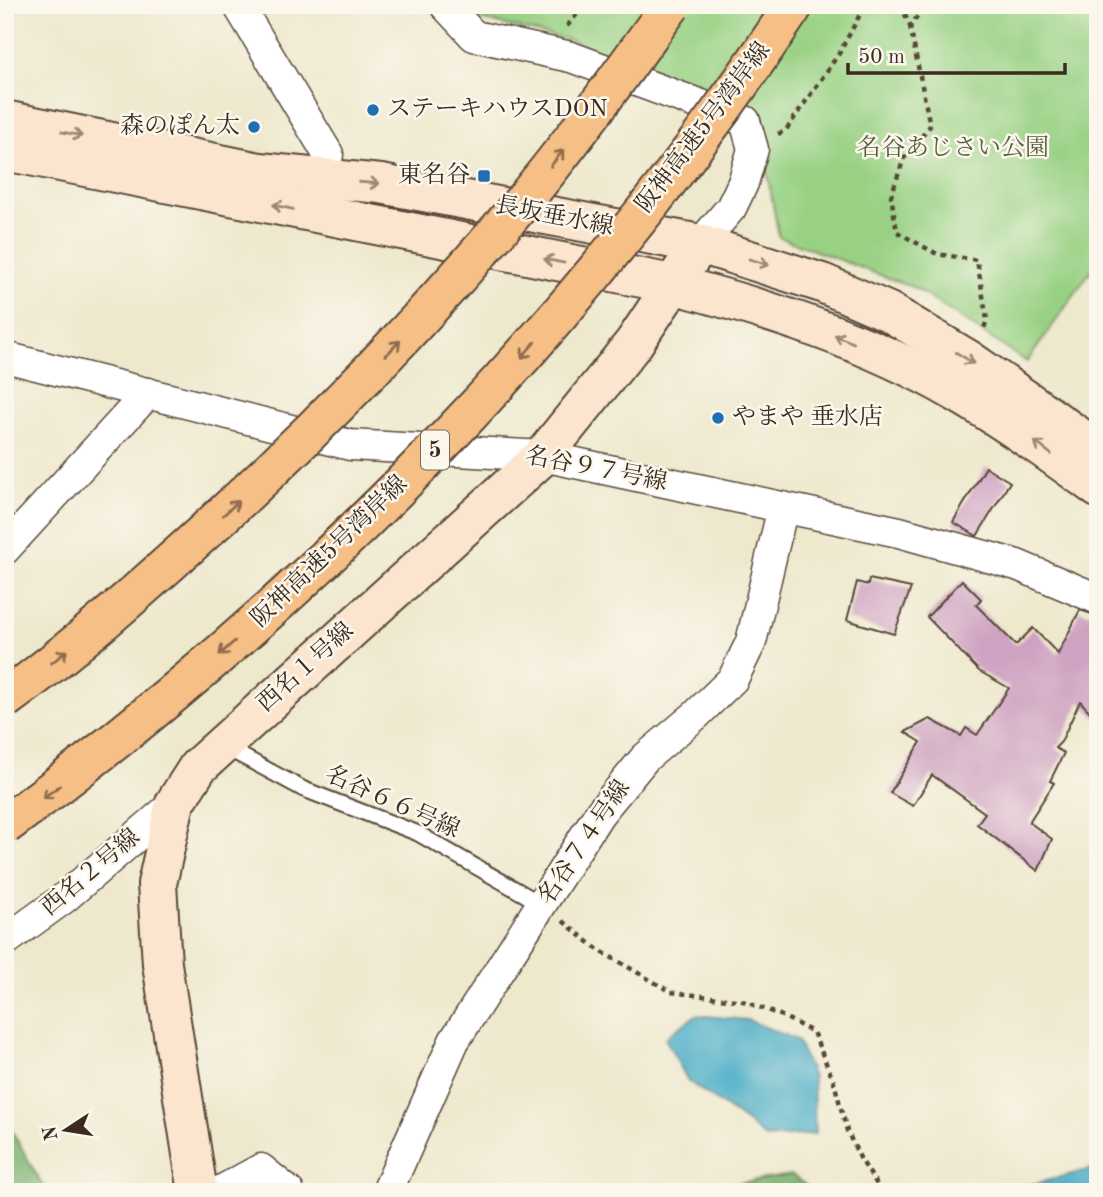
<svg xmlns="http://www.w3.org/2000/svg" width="1103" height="1197" viewBox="0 0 1103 1197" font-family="'Old Standard TT','Noto Serif JP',serif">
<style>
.green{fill:#99d184;stroke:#6a7e51;stroke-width:2}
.forest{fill:#7ab372;stroke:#5a6e48;stroke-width:2}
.water{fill:#46acc6;stroke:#406b72;stroke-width:2}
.building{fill:#cea2c1}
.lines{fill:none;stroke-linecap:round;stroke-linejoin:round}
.lane-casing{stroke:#564638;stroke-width:18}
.street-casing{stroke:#564638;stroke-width:33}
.secondary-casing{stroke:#564638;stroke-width:42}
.path{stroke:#564638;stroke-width:4.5;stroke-dasharray:5 5;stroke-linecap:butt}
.lane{stroke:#fff;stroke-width:14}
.street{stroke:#fff;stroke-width:30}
.secondary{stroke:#fbe5cf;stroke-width:38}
.highway-bridge-casing{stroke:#564638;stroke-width:42;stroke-linecap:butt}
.highway-bridge{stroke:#f5bf86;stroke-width:38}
.oneway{stroke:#9b8876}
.oneway2{stroke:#8f6d4d}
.poi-dot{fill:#1f6fb2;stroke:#fbf7ec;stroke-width:2.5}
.labels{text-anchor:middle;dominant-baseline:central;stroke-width:5;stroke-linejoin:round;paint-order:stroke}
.shield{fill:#fbf7ec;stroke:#75685c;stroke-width:2}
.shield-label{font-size:23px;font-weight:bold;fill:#3b2a1e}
.poi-label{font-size:24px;fill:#3b2a1e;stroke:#fbf7ec;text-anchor:start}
.street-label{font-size:24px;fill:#3b2a1e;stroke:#fbf7ec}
.park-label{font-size:24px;fill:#575c3d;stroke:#fbf7ec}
</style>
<rect width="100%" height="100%" fill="#fbf7ec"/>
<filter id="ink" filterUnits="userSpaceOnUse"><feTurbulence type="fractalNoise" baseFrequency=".0143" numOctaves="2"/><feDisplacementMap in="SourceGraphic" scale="14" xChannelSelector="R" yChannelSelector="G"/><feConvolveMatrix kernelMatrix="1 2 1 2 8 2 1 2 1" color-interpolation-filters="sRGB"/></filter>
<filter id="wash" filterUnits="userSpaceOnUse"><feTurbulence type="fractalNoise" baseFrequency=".00686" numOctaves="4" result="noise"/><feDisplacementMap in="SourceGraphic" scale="28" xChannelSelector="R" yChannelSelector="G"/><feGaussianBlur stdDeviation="1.57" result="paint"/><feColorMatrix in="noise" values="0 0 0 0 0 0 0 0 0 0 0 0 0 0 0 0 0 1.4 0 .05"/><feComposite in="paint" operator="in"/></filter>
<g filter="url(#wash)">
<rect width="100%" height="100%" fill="#eee8cd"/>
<path class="green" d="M460,5H1098V267L1092,269L1027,362L915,288L779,237L755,107L574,41L471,17Z"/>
<g class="forest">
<path d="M5,1131H12L44,1188L43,1192H5Z"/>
<path d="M792,1175L814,1192H704L719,1186Z"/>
</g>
<g class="water">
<path d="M696,1015L748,1020L797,1040L813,1077L815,1134L765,1138L747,1122L688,1081L665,1038Z"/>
<path d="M1098,1167V1192H1004Z"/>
</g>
<g id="blocks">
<g class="building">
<path d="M986,467L1010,482L977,536L953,522Z"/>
<path d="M869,579L911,588L894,634L847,620L857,582L868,585Z"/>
<path d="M962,580L981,599L976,605L1016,645L1033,628L1058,654L1080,610L1098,616V721L1080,701L1061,742L1055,748L1064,753L1050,781L1054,783L1029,822L1052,839L1038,871L977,824L985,813L932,775L913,806L890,793L921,742L905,732L930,719L961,736L966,728L977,735L1009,688L979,671L927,617Z"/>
</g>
</g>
</g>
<g filter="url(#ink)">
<use href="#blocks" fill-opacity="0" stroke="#564638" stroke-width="2"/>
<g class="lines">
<defs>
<path id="lane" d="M225,747L303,789L417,833L543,905"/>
<g id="street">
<path d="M238,5L328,154L322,197"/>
<path d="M445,5L474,36L571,57L745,121L753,149L743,183L731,208L700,244"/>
<path d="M5,357L350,445L543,456L899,532L1017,565L1098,599"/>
<path d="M5,549L148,393"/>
<path d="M5,941L63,899L175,803"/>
<path d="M219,1192L261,1169L289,1192"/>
<path d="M387,1192L454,1041L599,814L645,758L696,715L733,679L751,642L783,507"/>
</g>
<g id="secondary">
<path d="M5,120L260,172L381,184L700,244L822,283L889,312L969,360L1098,450"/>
<path d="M5,151L672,284C771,310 868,341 956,392C1006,421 1052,454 1098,488"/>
<path d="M198,1192L162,964L157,884L175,803L198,767L543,456L634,343L700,244"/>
</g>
</defs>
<use href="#lane" class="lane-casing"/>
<use href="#street" class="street-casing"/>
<use href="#secondary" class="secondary-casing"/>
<g class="path">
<path d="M521,5L531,20"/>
<path d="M901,5L910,26L919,15L918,5"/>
<path d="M567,26L585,5"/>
<path d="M910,26L930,126L904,158L891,196L897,232L937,254L977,260L987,320L983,331"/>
<path d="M778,134L786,130L840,52L865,5"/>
<path d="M563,921L597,949L671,992L743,1001L780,1015L813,1032L834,1082L847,1131L861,1160L882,1192"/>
</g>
<use href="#lane" class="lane"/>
<use href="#street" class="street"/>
<use href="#secondary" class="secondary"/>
<defs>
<g id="highway-bridge">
<path d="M5,699C71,651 132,597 192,543C307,440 414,330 514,212C570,146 620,75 671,5"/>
<path d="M5,825C312,600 583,323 794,5"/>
</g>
</defs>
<use href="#highway-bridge" class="highway-bridge-casing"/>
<use href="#highway-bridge" class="highway-bridge"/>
</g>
<defs><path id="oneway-shaft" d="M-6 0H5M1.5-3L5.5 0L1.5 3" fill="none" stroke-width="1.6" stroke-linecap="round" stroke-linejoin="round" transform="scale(1.75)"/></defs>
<g class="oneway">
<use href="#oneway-shaft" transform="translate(72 134) rotate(11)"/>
<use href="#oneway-shaft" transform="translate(369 183) rotate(5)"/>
<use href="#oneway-shaft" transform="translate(283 207) rotate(-167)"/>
<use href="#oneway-shaft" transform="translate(554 261) rotate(-169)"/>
<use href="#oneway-shaft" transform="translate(759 262) rotate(17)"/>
<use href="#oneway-shaft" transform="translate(844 339) rotate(-158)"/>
<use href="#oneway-shaft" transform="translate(965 358) rotate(32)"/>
<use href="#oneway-shaft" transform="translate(1043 448) rotate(-143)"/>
</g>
<g class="oneway2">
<use href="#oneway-shaft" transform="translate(557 158) rotate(-52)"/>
<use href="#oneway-shaft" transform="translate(393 348) rotate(-46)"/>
<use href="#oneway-shaft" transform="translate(528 350) rotate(131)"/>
<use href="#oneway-shaft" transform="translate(231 508) rotate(-43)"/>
<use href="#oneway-shaft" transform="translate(227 648) rotate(138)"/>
<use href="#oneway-shaft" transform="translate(59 657) rotate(-39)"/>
<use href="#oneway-shaft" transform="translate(51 792) rotate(144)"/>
</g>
</g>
<g class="poi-dot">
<circle cx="373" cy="110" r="7"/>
<circle cx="254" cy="127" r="7"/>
<rect x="477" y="169" width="14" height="14" rx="3.5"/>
<circle cx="718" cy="418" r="7"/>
</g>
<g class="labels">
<rect class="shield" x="421" y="430.5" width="28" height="39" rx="5"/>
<g class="shield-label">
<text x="435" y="450">5</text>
</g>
<g class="poi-label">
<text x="387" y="110">ステーキハウスDON</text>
<text x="240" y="127" text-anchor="end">森のぽん太</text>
<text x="470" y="176" text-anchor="end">東名谷</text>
<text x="732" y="418">やまや 垂水店</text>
</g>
<g class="street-label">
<text transform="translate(704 128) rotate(-53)">阪神高速5号湾岸線</text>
<text transform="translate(554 217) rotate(11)">長坂垂水線</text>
<text transform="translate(596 470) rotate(11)">名谷９７号線</text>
<text transform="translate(330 552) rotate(-44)">阪神高速5号湾岸線</text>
<text transform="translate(306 668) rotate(-42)">西名１号線</text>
<text transform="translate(392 803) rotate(24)">名谷６６号線</text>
<text transform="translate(585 843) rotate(-56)">名谷７４号線</text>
<text transform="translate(91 873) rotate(-40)">西名２号線</text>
</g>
<g class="park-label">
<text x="953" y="149">名谷あじさい公園</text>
</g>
</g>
<rect width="1103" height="1197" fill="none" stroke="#fbf7ec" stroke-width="28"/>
<g transform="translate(66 1130) rotate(258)" stroke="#fbf7ec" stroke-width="5" paint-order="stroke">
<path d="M0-5L12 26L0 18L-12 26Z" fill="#3b2a1e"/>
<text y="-10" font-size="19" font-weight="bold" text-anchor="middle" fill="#3b2a1e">N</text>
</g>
<path d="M848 63v10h217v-10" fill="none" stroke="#3b2a1e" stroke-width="3.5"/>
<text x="858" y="63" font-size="21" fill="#3b2a1e" stroke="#fbf7ec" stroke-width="5" paint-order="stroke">50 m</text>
</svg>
